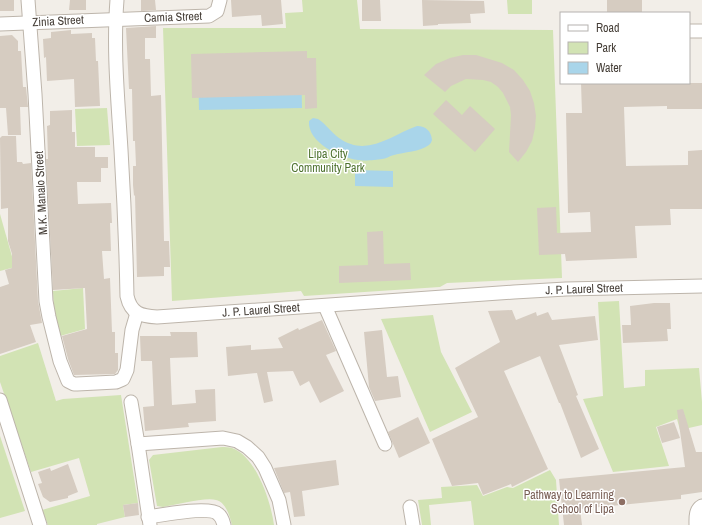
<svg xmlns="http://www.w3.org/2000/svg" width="702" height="525" viewBox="0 0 702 525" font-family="'Archivo Narrow',sans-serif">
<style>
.green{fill:#d2e3b4}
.water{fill:#a9d5ea}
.building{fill:#d6ccc1}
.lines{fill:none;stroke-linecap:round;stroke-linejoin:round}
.minor-casing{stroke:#bdb5ab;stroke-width:15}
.minor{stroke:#fff;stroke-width:13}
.education-dot{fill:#8d6e63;stroke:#fff;stroke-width:1.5}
.labels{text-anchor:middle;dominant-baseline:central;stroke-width:3;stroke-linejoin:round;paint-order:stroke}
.street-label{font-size:12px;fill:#453e37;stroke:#fff}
.park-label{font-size:12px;fill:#4e722f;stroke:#fff}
.education-label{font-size:12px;fill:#785e54;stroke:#fff;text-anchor:end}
</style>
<rect width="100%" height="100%" fill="#f2eee8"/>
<g class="green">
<path d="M302,0H357L360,29L553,30L562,278L447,283L440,287L304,296L301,291L172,301L163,28H286L285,13L303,12Z"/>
<path d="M507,0H532V14H508Z"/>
<path d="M107,108L110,145L77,146L75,109Z"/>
<path d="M0,214L15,267L0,271Z"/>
<path d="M83,288L85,329L60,336L54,314L53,291Z"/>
<path d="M619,301L624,388L645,386V370L699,368L702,402V425L680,430L677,419L656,427L669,466L613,472L583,399L603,396L598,302Z"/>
<path d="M433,315L441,352L472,412L430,432L381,319Z"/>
<path d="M38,343L56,401L63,399L121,395L138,503L123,505L125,517L97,524V525H48L42,510L90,496L79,458L31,472L0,382V356Z"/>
<path d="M0,436L25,511L0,518Z"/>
<path d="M222,447C225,447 229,447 232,448C256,456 271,502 274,525H232C230,517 226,502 216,500C205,497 176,505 163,507L157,506L149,460L153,455Z"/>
<path d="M550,470L556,480L559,525H474L471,501L429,505L431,525H422L418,500L442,498L441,487L477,485L483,496L507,487L513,488Z"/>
</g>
<g class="water">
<path d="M301,61L302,108L199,110L198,63Z"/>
<path d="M313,118L318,119C326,124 331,132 339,138C367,158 391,135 417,126C426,126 431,131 432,140C431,143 431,143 429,145C420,152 404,152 394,155C389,156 386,159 382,159C376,160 364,161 358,160C340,158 307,142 309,121Z"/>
<path d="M355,170L393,171V187L355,186Z"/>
</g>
<g class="building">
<rect x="0" y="0" width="14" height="11"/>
<path d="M70,0H86V10H69Z"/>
<path d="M141,0H155L156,10L141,11Z"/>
<path d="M231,0H281L283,24L262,26L261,15L232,17Z"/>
<path d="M362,0H380L381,21H362Z"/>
<path d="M422,0L484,1L485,13L470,14L471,23L438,24V25L423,26Z"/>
<rect x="607" y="0" width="35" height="13"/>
<path d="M156,26V38H145V59H150L151,96L161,95L164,241H169L170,267H164V276L137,277L135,195L134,196L133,185V166H136L135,141H133L132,89H129L126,28Z"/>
<path d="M71,30V34L92,33V38H95L96,61H98L100,106L75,107L74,79L47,81L46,57L44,58L43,39L51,38V32Z"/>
<path d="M12,35L18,41V51H21L23,87H26L28,107H20L21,135H8L6,108H0V36Z"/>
<path d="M307,51V58H316L317,108L305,109V95L192,98L191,54Z"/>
<path d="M463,55H476L502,63L514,70L523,80L530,91L534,103L536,116L535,128L532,141L526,152L518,162L509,152L511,115L510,107L503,93L498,87L491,82L483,80L466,79L451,86L445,92L424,75L436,64L450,58Z"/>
<path d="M581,83H702V109H667V106L624,107L626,166L688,165V151L702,150V209H670L671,225L635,226L637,258L566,261L565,254L539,255L537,208L556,207L557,233L591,232L590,212L568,213L566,113H582Z"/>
<path d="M446,100L462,115L470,106L495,129L475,152L433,114Z"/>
<path d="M72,110V132H75V147H95V157H108V168H101V182H77L78,204L111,203L112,223H110L111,251H102L104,279L110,278L112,332H115V353H118V370L115,374L74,375L68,359L62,336L87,329L85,289V288L53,290L46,159H48L47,126L50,125V111Z"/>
<path d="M2,136H16L17,162H22L23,164L31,163L38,301L42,323L30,325L36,342L0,354V287L9,284L5,270L12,268V254L8,241V208L1,209L0,138Z"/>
<path d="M383,231L384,264L410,263L411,280L339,283V266L368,265L367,232Z"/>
<path d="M654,303H670L671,329H667L668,341L623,343L622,325H631L630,306Z"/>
<path d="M512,310L516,320L536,312L537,316L548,312L552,320L595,316L598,340L559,345L578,395L576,396L599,449L581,458L560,403H559L540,356L504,371L548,469L512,487L511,484L483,495L478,483L452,486L432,439L478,417L455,368L500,342L488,311Z"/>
<path d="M322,320L336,351L326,355L344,391L320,403L309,381L300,386L293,371L267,372L273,401L264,403L257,373L228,376L226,347L251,345V350L283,348L278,338L298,328L299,330Z"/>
<path d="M382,330L387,377L398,376L401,397L375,401L369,387L364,332Z"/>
<path d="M170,332H197L198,357L170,358L172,405L196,403L195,390L215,389L216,421L188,423L189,427L145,431L143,407L154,406L152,361H141L140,336H171Z"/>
<path d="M683,409L696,452H702V492L681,495V499L580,509L582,525H564L559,479L685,467L677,410Z"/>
<path d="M418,417L430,443L399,458L388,432Z"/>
<path d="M674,422L680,438L662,443L657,427Z"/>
<path d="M336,460L339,485L302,491L305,516L294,517L290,492L284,493L274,468Z"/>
<path d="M68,464L78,492L68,496V498L50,502L43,497L38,484L42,483L38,472L50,468L51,471Z"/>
<path d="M138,503L139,515L125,517L123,505Z"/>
</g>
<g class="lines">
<defs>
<g id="minor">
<path d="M28,0L35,94L46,301L49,317L60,361L68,381L74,384H77L116,382L123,379L127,370L132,330L137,313"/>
<path d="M117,0C113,50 118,100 121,150C124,199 126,247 127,296C131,314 141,316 157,317L514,292L566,289L702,286"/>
<path d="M0,24L209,16L217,11L220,0"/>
<path d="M689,31H702"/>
<path d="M325,306L385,444"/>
<path d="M0,400L40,525"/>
<path d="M131,402L138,444L150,525"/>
<path d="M138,444L223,438L237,441L247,447L258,457L265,468L279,500L284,525"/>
<path d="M410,507L413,525"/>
<path d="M148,517C161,515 210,506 218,514C221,516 223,521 224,525"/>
<path d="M696,525C696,518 695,510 702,506"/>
</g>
</defs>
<use href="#minor" class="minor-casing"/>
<use href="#minor" class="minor"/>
</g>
<circle class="education-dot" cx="622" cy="502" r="4"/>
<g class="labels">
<g class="street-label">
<text transform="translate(173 17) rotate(-2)">Camia Street</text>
<text transform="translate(58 21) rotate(-3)">Zinia Street</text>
<text transform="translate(41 193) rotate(-93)">M.K. Manalo Street</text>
<text transform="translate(584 289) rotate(-2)">J. P. Laurel Street</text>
<text transform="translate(261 310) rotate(-4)">J. P. Laurel Street</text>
</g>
<g class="park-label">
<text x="328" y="154">Lipa City<tspan x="328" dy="14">Community Park</tspan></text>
</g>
<g class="education-label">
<text x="614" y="495">Pathway to Learning<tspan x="614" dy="14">School of Lipa</tspan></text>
</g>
</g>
<rect x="560" y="12" width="130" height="72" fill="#ffffff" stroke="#b5b2af"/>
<rect x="568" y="25" width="20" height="6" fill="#ffffff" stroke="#b5b2af"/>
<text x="596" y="32" font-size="12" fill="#453e37">Road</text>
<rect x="568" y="42" width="20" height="12" fill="#d2e3b4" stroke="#b5b2af"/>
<text x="596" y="52" font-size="12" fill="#453e37">Park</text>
<rect x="568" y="62" width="20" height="12" fill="#a9d5ea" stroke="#b5b2af"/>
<text x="596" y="72" font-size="12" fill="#453e37">Water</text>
</svg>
